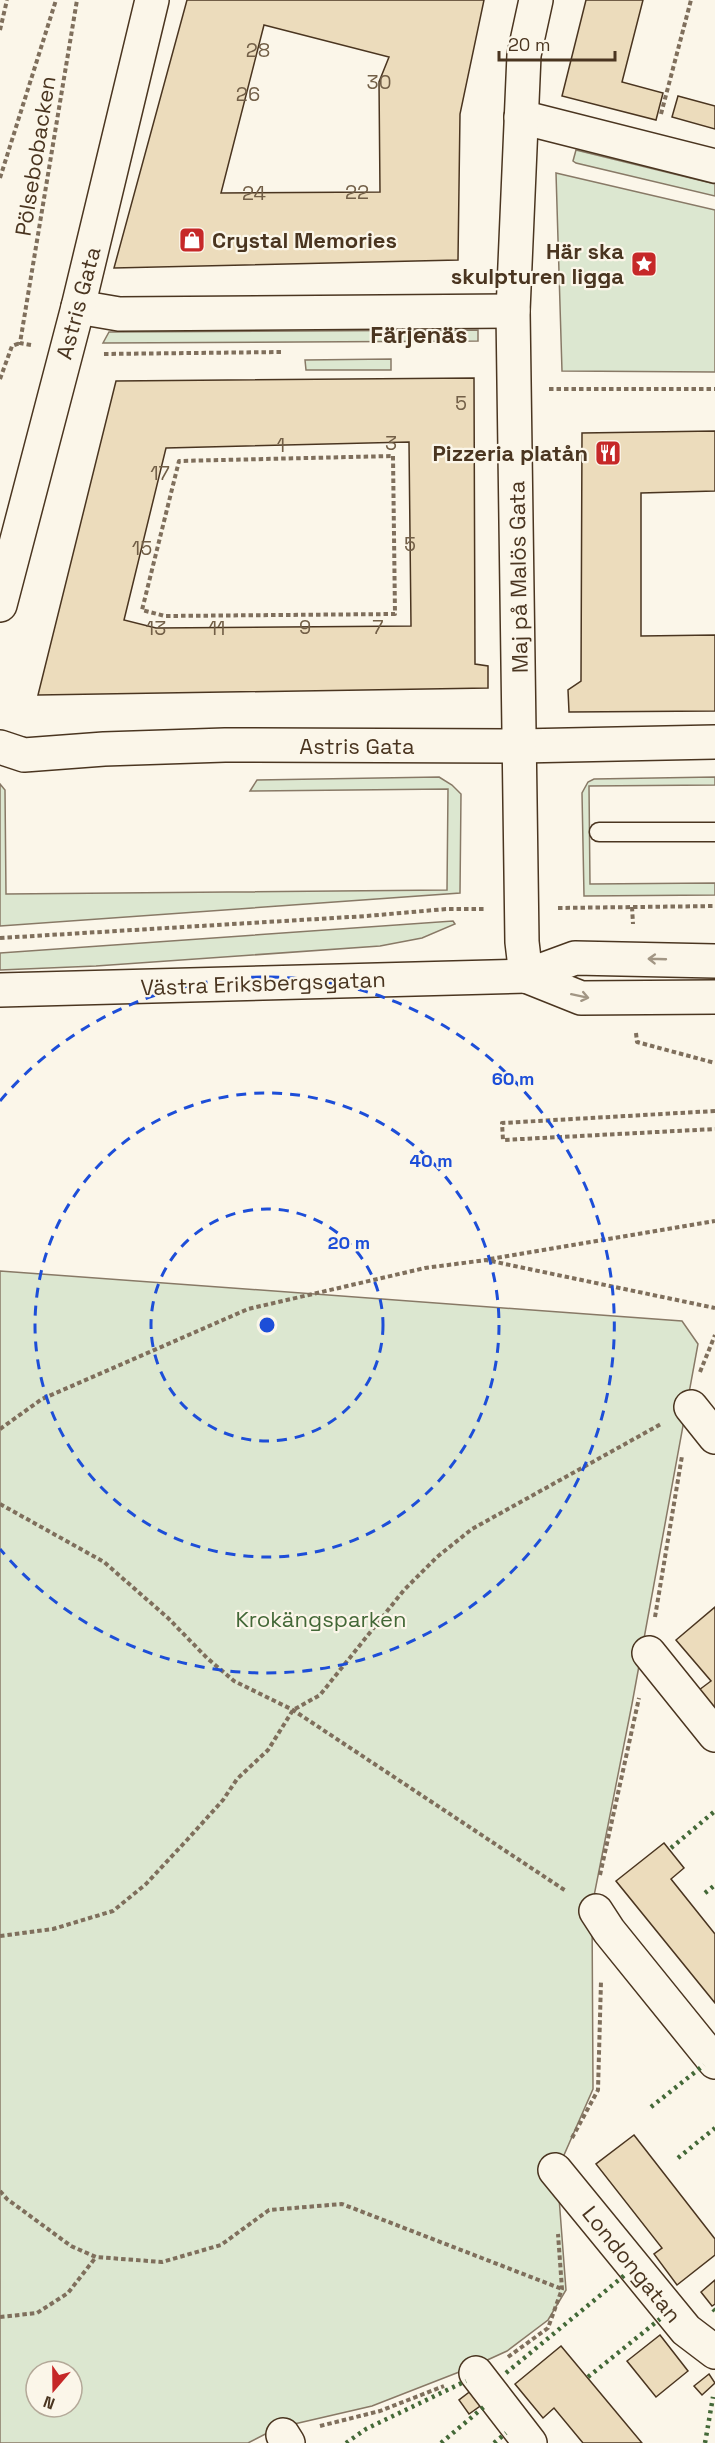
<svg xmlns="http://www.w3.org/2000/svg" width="715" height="2443" viewBox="0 0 715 2443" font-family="'Space Grotesk',sans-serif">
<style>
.green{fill:#dce7d0;stroke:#887966;stroke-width:1.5;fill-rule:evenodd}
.building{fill:#ecdcbc;stroke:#4a3520;stroke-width:1.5;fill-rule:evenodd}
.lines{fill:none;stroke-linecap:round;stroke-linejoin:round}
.service-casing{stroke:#4a3520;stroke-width:21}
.minor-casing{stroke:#4a3520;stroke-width:36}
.path{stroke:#7f6f5c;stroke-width:4;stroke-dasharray:4.5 3;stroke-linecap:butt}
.service{stroke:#fbf6e9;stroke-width:18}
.minor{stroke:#fbf6e9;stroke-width:33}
.hedge{stroke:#436837;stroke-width:4.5;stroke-dasharray:3 4.5;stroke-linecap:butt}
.oneway{stroke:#a29684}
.ring{fill:none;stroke:#1d4ed8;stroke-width:3;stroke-dasharray:10 8}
.labels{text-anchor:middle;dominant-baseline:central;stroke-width:4.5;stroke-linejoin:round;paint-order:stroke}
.number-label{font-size:20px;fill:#725f47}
.street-label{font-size:22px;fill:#4a3520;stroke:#fbf6e9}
.poi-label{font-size:22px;font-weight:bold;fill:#4a3520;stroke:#fbf6e9;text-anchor:end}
.park-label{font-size:22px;fill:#436837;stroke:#fbf6e9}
.neighbourhood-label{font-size:24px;font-weight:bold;fill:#4a3520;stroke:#fbf6e9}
.centre{fill:#1d4ed8;stroke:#fbf6e9;stroke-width:3}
.ring-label{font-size:18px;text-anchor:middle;font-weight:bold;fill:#1d4ed8;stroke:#fbf6e9;stroke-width:4.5;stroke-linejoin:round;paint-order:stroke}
</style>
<rect width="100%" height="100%" fill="#fbf6e9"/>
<g class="green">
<path d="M576,150L715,184V196L576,163L573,161Z"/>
<path d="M556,173L715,210V372L562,371Z"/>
<path d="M478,330V341L103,343L109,332Z"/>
<path d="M391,359V370H306L305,360Z"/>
<path d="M439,777L452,785L461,794L460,893L0,926V784L5,790L6,894L447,890L448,789L250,791L257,780Z"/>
<path d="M715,777V785L589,786L590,884L715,883V895L584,896L582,793L588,782L594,779Z"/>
<path d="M453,921L455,924L422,938L380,946L96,966L0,970V953Z"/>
<path d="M0,1271L682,1321L698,1344L632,1704L592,1906L593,2089L557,2171L566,2290L548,2320L507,2351L472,2367L372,2406L277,2428L248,2443H0ZM36,2371H72V2407H36Z"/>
</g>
<g class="building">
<path d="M187,0H484L460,114L458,260L114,268ZM264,25L389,57L379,82L380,192L221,193Z"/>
<path d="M586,0H643L622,82L663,93L656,120L562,96Z"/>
<path d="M678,96L715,106V129L672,117Z"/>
<path d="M474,378L475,664L488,666V688L38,695L116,381ZM409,442L411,626L156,628L124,620L166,448Z"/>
<path d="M715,431V491L641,493V636L715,635V711L569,712L568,690L581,681L582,433Z"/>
<path d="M715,1607V1709L699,1690L711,1681L676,1640Z"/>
<path d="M664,1843L684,1868L671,1879L715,1934V2003L616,1881Z"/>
<path d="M634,2135L715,2239V2255L677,2285L654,2254L662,2248L596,2164Z"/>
<path d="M715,2280V2304L712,2306L701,2292Z"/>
<path d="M660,2335L688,2371L656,2397L627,2361Z"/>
<path d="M561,2346L642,2443H583L554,2408L543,2418L515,2384Z"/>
<path d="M709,2374L715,2383L702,2395L694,2386Z"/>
<path d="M472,2390L483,2404L469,2414L459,2400Z"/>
</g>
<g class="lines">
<defs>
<path id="service" d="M599,832H715"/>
<g id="minor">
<path d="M521,117L715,166"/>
<path d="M78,307L119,314L513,311"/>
<path d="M0,605L78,307L152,0"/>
<path d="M0,747L24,755L104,749L225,745L520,746L715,742"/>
<path d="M526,976L522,942L513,311L524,55L536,0"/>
<path d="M526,976L581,998L715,997"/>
<path d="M0,990L526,976L575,958L715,961"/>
<path d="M691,1407L715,1437"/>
<path d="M649,1653L715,1735"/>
<path d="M596,1911L609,1931L715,2062"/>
<path d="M555,2170L686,2330L715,2352"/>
<path d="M476,2373L530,2443"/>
<path d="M283,2435L288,2443"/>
</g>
</defs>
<use href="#service" class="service-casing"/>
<use href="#minor" class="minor-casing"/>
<g class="path">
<path d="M0,30L7,0"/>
<path d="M661,114L691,0"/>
<path d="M0,178L56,0"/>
<path d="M31,345L20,343L77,0"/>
<path d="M104,354L283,352"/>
<path d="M0,379L12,346L20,343"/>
<path d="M549,389H715"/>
<path d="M393,456L395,614L165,616L142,610L179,461Z"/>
<path d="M632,907L633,924"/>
<path d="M558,908L715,906"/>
<path d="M0,938L367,916L446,909H484"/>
<path d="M636,1033L637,1042L715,1063"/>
<path d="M715,1111L502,1123L503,1140L715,1129"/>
<path d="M490,1259L715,1221"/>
<path d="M700,1372L715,1335"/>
<path d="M0,1429L42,1399L248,1309L425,1268L486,1260L715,1308"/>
<path d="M0,1504L104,1562L168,1618L207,1658L234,1681L293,1710L566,1891"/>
<path d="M655,1617L682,1456"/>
<path d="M600,1875L639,1698"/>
<path d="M0,1936L53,1929L113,1911L146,1884L187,1840L223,1800L237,1779L268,1750L293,1710L320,1695L404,1590L437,1557L472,1529L661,1424"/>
<path d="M572,2138L598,2090L601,1981"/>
<path d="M0,2191L7,2199L71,2246L96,2257L162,2262L221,2245L269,2210L342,2204L562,2289"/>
<path d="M0,2317L37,2313L68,2293L96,2257"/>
<path d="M508,2357L548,2328L562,2289L558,2234"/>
<path d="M320,2426L380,2411L444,2386"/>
</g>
<use href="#service" class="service"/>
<use href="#minor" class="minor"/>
<g class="hedge">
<path d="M671,1848L715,1811"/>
<path d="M705,1893L715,1885"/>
<path d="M651,2107L704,2065"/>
<path d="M678,2158L715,2128"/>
<path d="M713,2309L715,2311"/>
<path d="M506,2373L626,2274"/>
<path d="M588,2377L660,2319"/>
<path d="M346,2443L366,2429L466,2381"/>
<path d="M441,2443L485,2406"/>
<path d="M494,2443L506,2433"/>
<path d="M705,2443L713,2397"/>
</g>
</g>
<defs><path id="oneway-shaft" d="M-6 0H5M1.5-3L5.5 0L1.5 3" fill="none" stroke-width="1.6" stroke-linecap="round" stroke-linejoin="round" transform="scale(1.5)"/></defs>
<g class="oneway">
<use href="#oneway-shaft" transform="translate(657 959) rotate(-178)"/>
<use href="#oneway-shaft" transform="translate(580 996) rotate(12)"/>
</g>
<g class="ring">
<circle cx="267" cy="1325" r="116"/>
<circle cx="267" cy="1325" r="232"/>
<path d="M0 1101A348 348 0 1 1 0 1549"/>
</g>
<defs>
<symbol id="shop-square" viewBox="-11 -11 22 22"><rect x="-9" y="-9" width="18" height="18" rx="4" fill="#c62828" stroke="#fbf6e9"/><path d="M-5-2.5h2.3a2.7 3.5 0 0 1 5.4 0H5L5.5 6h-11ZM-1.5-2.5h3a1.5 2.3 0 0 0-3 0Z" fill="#fff"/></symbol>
<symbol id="sight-square" viewBox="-11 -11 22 22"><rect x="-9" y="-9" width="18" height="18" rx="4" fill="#c62828" stroke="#fbf6e9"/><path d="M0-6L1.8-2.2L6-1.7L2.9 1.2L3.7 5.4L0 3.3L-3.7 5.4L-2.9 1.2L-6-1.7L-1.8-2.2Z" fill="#fff"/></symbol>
<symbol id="restaurant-square" viewBox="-11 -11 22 22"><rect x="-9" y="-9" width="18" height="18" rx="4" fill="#c62828" stroke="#fbf6e9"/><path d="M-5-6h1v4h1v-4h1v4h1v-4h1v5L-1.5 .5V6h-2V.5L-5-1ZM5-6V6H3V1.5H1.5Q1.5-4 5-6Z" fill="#fff"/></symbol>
</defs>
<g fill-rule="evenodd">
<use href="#shop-square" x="177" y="225" width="30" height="30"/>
<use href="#sight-square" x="629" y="249" width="30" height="30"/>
<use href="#restaurant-square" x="593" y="438" width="30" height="30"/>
</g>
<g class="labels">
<g class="number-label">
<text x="258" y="50">28</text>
<text x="379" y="82">30</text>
<text x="248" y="94">26</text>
<text x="357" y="192">22</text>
<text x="254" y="193">24</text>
<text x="461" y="403">5</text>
<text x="391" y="443">3</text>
<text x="281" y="445">1</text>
<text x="160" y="473">17</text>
<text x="410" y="544">5</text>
<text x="142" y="548">15</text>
<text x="305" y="627">9</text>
<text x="378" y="627">7</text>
<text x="156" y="628">13</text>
<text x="217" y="628">11</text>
</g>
<g class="street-label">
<text transform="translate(35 156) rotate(-81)">Pölsebobacken</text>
<text transform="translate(78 303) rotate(-75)">Astris Gata</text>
<text transform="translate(518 577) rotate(-91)">Maj på Malös Gata</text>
<text x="357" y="746">Astris Gata</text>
<text transform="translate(263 983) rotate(-2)">Västra Eriksbergsgatan</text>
<text transform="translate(632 2264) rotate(51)">Londongatan</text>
</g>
<g class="poi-label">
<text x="212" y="240" text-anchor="start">Crystal Memories</text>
<text x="624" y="251">Här ska<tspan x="624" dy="25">skulpturen ligga</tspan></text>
<text x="588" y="453">Pizzeria platån</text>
</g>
<g class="park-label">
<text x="321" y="1619">Krokängsparken</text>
</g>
<g class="neighbourhood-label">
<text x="419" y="334">Färjenäs</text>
</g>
</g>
<circle cx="267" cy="1325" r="9" class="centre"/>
<g class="ring-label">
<text x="513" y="1085">60 m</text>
<text x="431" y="1167">40 m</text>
<text x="349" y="1249">20 m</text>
</g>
<g transform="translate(54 2389) rotate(200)"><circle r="28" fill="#fbf6e9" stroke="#b4a999" stroke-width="1.5"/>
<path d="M0-4.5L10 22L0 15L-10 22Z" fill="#c62828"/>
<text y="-9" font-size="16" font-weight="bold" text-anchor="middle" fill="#4a3520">N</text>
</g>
<path d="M499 51v9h116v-9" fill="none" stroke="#4a3520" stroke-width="3"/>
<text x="508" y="51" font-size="18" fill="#4a3520" stroke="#fbf6e9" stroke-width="4.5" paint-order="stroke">20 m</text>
</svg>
